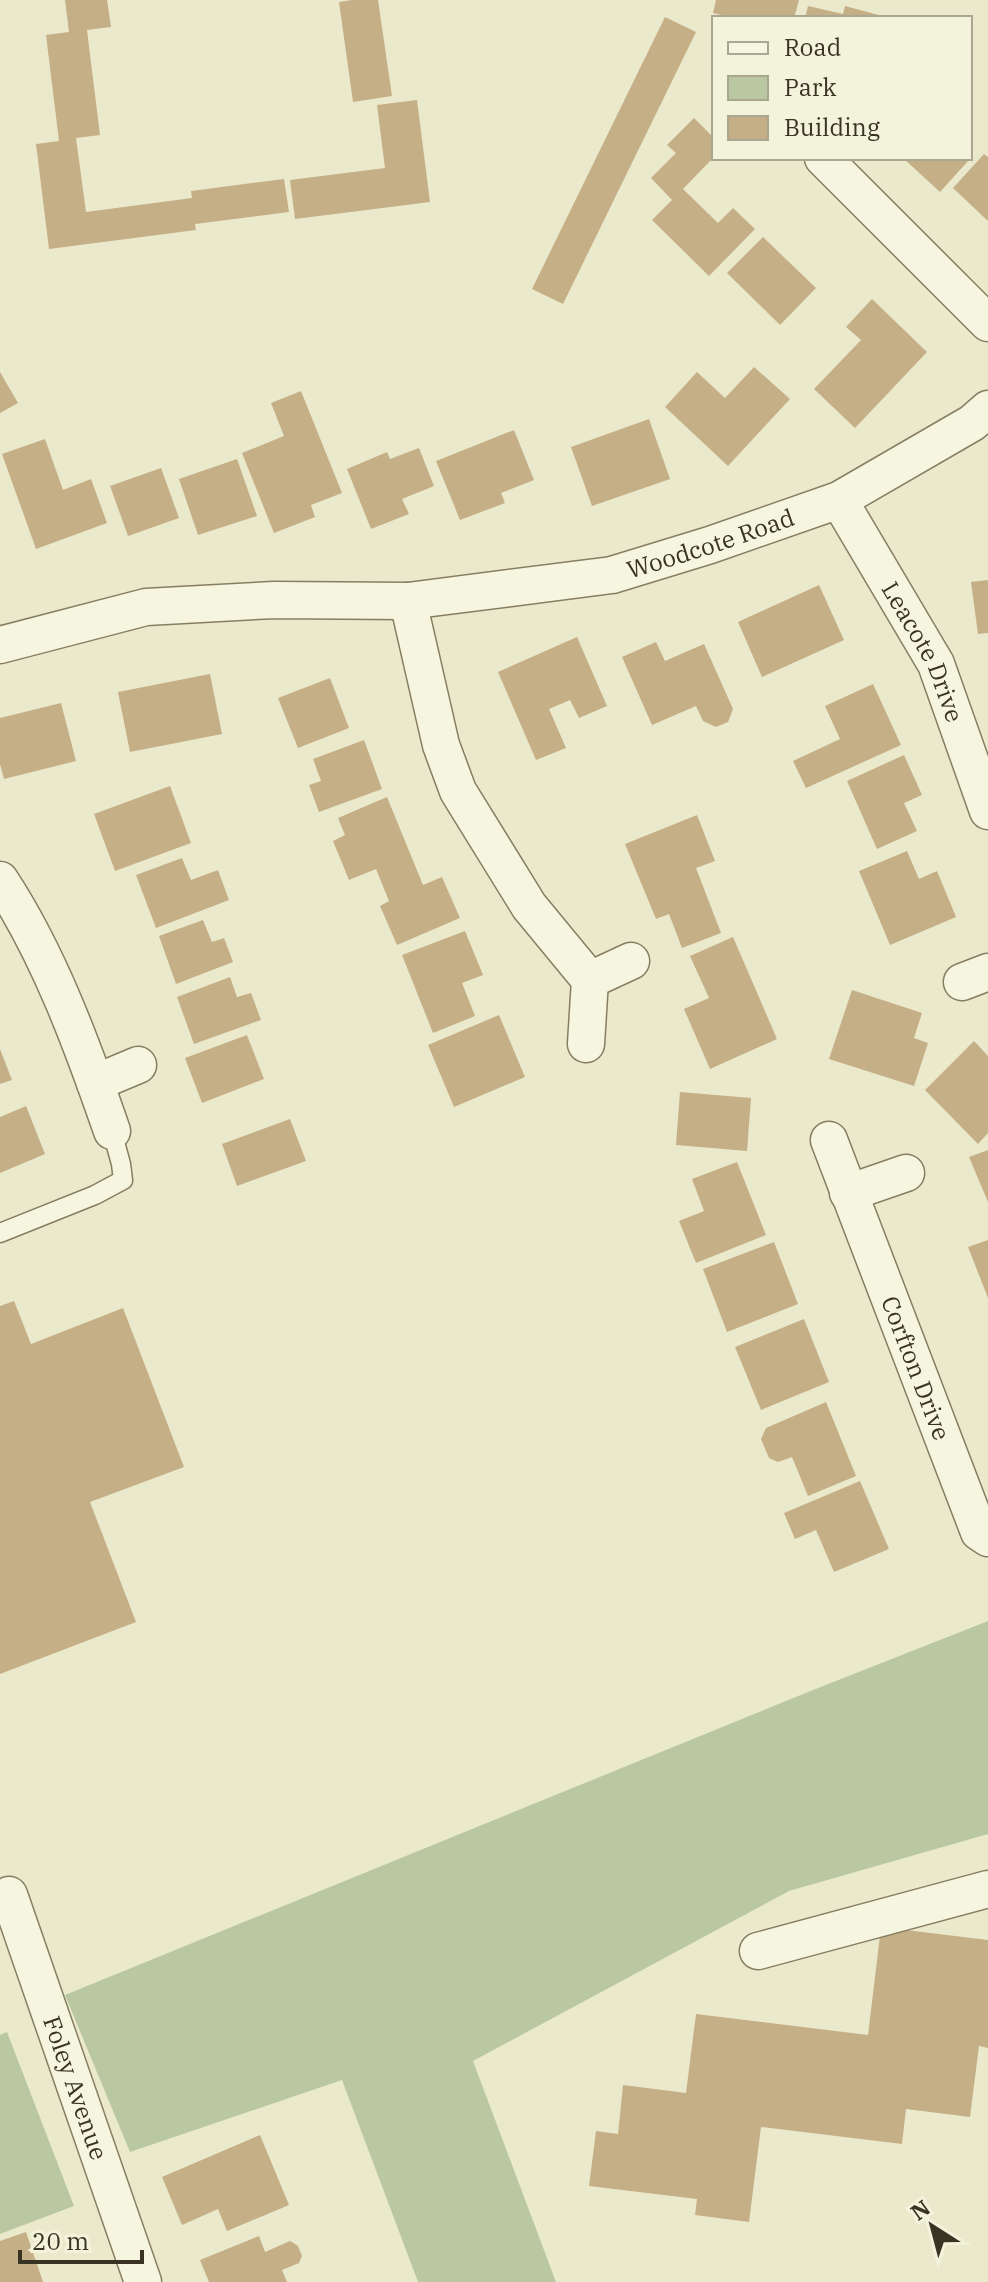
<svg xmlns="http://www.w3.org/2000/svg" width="988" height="2282" viewBox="0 0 988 2282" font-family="'IBM Plex Serif',serif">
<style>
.green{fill:#bac8a1}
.building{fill:#c5af86}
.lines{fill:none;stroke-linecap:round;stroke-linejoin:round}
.service-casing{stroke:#867e62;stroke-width:21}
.minor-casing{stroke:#867e62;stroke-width:39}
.service{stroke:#f6f5df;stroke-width:18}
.minor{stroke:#f6f5df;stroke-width:36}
.labels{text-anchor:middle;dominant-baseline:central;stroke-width:6;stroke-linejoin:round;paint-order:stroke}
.street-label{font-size:24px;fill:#393323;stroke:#f3f2db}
</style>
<rect width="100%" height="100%" fill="#ebe9cc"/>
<g class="green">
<path d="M988,1621V1834L789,1891L473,2061L556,2282H418L342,2080L130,2152L65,1995L808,1692Z"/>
<path d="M7,2032L74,2206L0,2234V2035Z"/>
</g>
<g class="building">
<path d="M65,0H107L111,27L87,30L100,135L76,138L86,212L192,198L191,191L284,179L289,212L195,224L196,230L49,249L36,144L59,141L46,35L69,32Z"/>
<path d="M352,0H378L392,96L353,102L339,2Z"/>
<path d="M716,0H799L794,18H732L713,13Z"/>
<path d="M808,6L843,14L845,6L890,18H805Z"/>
<path d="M665,17L696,32L563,304L532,289Z"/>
<path d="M417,100L430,202L295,219L290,180L385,168L377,105Z"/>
<path d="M694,118L714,138V157L683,189L718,223L733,208L755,229L709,276L652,220L672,200L651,178L676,153L667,145Z"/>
<path d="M984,154L988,157V221L953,188Z"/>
<path d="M903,158H965L968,161L940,192Z"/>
<path d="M763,237L816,288L780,325L727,273Z"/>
<path d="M872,299L927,352L855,428L814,389L861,340L846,327Z"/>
<path d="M754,367L790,399L728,466L665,407L697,372L725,398Z"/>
<path d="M0,372L18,403L0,413Z"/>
<path d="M301,391L342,493L311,505L315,517L274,533L242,453L284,436L271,403Z"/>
<path d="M649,419L670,479L592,506L571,447Z"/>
<path d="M514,430L534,480L501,493L505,503L460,520L436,461Z"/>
<path d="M45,439L63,490L91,479L107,523L36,549L2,454Z"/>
<path d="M419,448L434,486L402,499L409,514L371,529L347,469L387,452L390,459Z"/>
<path d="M237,459L257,516L198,535L179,479Z"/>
<path d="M161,468L179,518L128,536L110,486Z"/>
<path d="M988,580V633L978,634L971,582Z"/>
<path d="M819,585L844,640L762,677L738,622Z"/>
<path d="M577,637L607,706L579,718L570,700L549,709L566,748L536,760L498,672Z"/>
<path d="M656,642L665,661L704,644L733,709L728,722L716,727L703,721L696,706L652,725L622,657Z"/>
<path d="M210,674L222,734L130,752L118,692Z"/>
<path d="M330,678L349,728L298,748L278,698Z"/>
<path d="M873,684L901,745L806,788L793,761L840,739L825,706Z"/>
<path d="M61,703L76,761L4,779L0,764V718Z"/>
<path d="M364,740L382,789L319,812L309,785L321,781L313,759Z"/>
<path d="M904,755L922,795L904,803L917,831L877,849L847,781Z"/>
<path d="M170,786L191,843L115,871L94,814Z"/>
<path d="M387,797L423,885L442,877L460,918L397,945L380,906L389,901L376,869L349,880L333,841L345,835L338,818Z"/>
<path d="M697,815L715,861L696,868L721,933L682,948L669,914L656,919L625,844Z"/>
<path d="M907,851L919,879L937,871L956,917L890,945L859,871Z"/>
<path d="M182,858L191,880L218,870L229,900L156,928L136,875Z"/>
<path d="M203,920L212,942L224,938L233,962L176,984L159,936Z"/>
<path d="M465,931L483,975L462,983L475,1016L433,1033L402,955Z"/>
<path d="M733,937L777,1039L710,1069L684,1009L709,998L690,956Z"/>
<path d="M230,977L237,997L251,993L261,1020L194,1044L177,997Z"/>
<path d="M852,990L922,1013L914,1038L928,1043L914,1086L829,1059Z"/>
<path d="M499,1015L525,1077L454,1107L428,1045Z"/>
<path d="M247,1035L264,1079L202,1103L185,1058Z"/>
<path d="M974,1041L988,1056V1133L978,1144L925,1090Z"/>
<path d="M0,1049L12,1080L0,1084Z"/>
<path d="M680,1092L751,1098L747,1151L676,1145Z"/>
<path d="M26,1106L45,1154L0,1173V1117Z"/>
<path d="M290,1119L306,1161L237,1186L222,1144Z"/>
<path d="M988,1150V1202L969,1157Z"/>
<path d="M737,1162L766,1235L696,1263L679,1221L704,1211L692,1179Z"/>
<path d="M988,1240V1298L968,1247Z"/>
<path d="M774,1242L798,1304L727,1332L703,1269Z"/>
<path d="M14,1301L31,1344L123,1308L184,1467L90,1502L136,1622L0,1674V1306Z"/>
<path d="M804,1319L829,1382L761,1410L735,1347Z"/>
<path d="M826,1402L856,1476L808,1496L792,1457L778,1462L769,1458L761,1439L766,1428Z"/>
<path d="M860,1481L889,1549L834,1572L816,1530L795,1539L784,1513Z"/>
<path d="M881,1927L988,1940V2048L979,2046L970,2117L906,2109L902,2144L761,2127L749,2222L695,2215L697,2199L589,2186L596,2131L618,2134L623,2085L686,2093L696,2014L868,2035Z"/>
<path d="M260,2135L289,2205L227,2231L218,2209L182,2225L162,2177Z"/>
<path d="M26,2232L43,2282H0V2241Z"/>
<path d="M259,2236L265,2252L290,2241L298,2246L302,2256L299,2263L282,2270L287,2282H209L200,2260Z"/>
</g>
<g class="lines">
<defs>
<path id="service" d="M0,1233L95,1195L123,1180L121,1164L112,1131"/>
<g id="minor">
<path d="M823,158L988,323"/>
<path id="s1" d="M839,500L936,664L988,811"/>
<path d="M408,601L441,745L458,791L529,906L590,980"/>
<path id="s2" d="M0,645L146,607L274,600L408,601L612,575L710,545L839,500L972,423L988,409"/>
<path d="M0,880C49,954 83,1047 112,1131"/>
<path d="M962,982L988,972"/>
<path d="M586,1044L590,980L631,961"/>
<path d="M95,1083L138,1065"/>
<path id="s3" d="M829,1140L979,1532L988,1538"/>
<path d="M848,1193L906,1173"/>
<path id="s4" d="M9,1895L143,2282"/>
<path d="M758,1951L988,1889"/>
</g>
</defs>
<use href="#service" class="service-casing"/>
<use href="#minor" class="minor-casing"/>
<use href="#service" class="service"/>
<use href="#minor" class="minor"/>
</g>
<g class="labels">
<g class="street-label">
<text stroke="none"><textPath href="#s2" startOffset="722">Woodcote Road</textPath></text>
<text stroke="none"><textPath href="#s1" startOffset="174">Leacote Drive</textPath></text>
<text stroke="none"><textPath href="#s3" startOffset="244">Corfton Drive</textPath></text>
<text stroke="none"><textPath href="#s4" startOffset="204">Foley Avenue</textPath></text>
</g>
</g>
<rect x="712" y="16" width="260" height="144" fill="#f3f2db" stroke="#a9a691" stroke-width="2"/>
<rect x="728" y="42" width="40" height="12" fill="#f6f5df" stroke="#a9a691" stroke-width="2"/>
<text x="784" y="56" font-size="24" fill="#393323">Road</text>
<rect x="728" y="76" width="40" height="24" fill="#bac8a1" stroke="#a9a691" stroke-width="2"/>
<text x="784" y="96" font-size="24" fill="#393323">Park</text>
<rect x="728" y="116" width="40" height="24" fill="#c5af86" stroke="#a9a691" stroke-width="2"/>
<text x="784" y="136" font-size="24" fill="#393323">Building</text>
<g transform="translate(932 2226) rotate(324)" stroke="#f3f2db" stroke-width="6" paint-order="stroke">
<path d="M0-6L14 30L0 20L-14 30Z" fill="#393323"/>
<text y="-12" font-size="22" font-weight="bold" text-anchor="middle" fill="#393323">N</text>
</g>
<path d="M20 2250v12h122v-12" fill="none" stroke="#393323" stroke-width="4"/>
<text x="32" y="2250" font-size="24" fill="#393323" stroke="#f3f2db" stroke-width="6" paint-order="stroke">20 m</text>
</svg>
